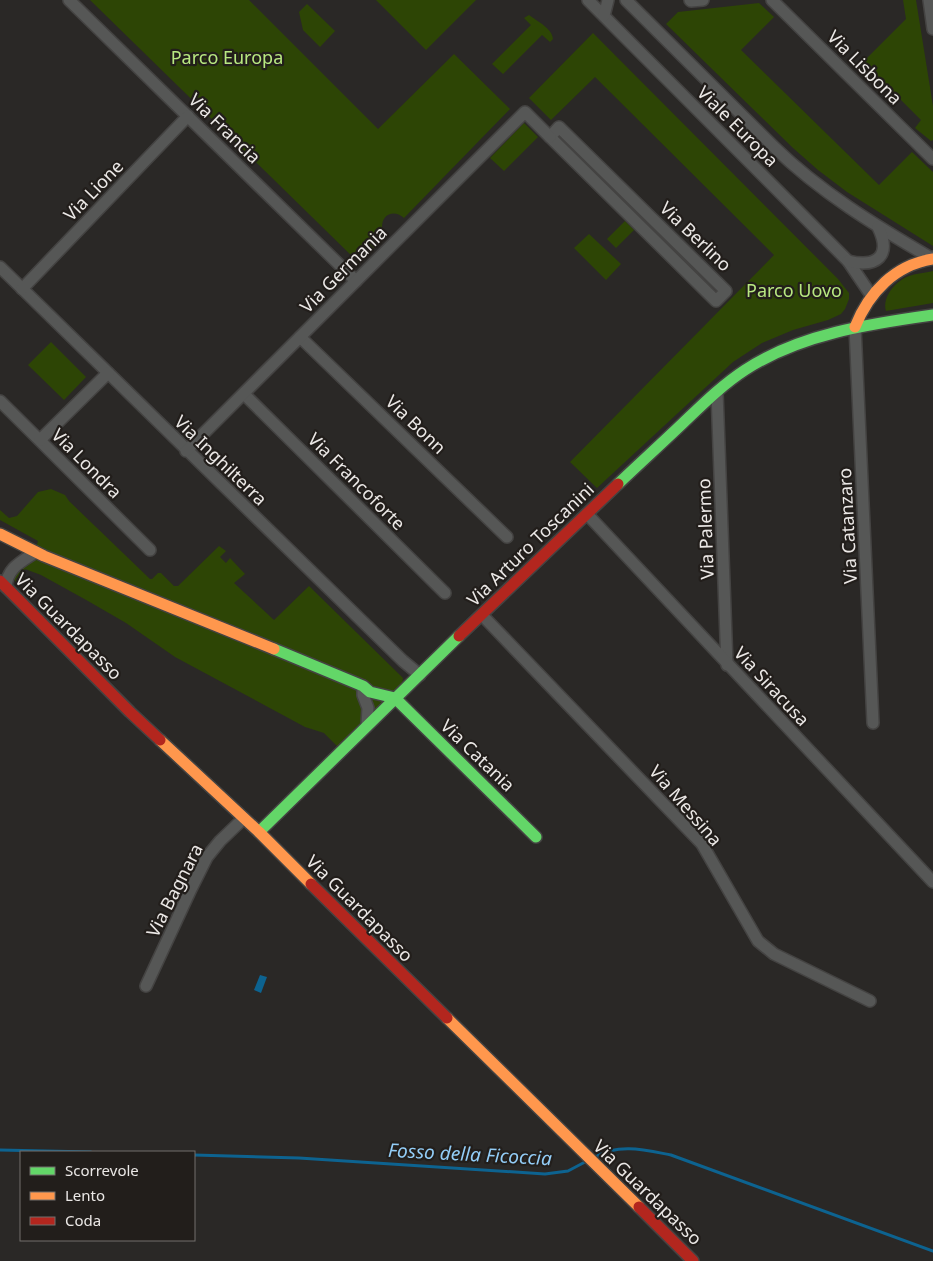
<svg xmlns="http://www.w3.org/2000/svg" width="933" height="1261" viewBox="0 0 933 1261" font-family="'Noto Sans',sans-serif">
<style>
.green{fill:#2d4505}
.water{fill:#0d6390}
.lines{fill:none;stroke-linecap:round;stroke-linejoin:round}
.stream{stroke:#0d6390;stroke-width:3}
.street-casing{stroke:#444342;stroke-width:14}
.fast-casing{stroke:#444342;stroke-width:14}
.slow-casing{stroke:#444342;stroke-width:14}
.jam-casing{stroke:#444342;stroke-width:14}
.street{stroke:#565756;stroke-width:11}
.fast{stroke:#63d668;stroke-width:11}
.slow{stroke:#ff974d;stroke-width:11}
.jam{stroke:#b3261e;stroke-width:11}
.labels{text-anchor:middle;dominant-baseline:central;stroke-width:4.5;stroke-linejoin:round;paint-order:stroke}
.park-label{font-size:18px;fill:#b8e881;stroke:#221e1b}
.street-label{font-size:18px;fill:#ebe8e6;stroke:#221e1b}
.water-label{font-size:19px;font-style:italic;fill:#93cdf7;stroke:#221e1b}
</style>
<rect width="100%" height="100%" fill="#2a2826"/>
<g class="green">
<path d="M90,0H249L378,129L454,54L510,109L404,218C394,209 382,214 382,227L387,235L359,263Z"/>
<path d="M376,0H476L426,50Z"/>
<path d="M903,0H916L933,106V140L931,141L915,128L921,120L863,62L906,19Z"/>
<path d="M759,3L774,17L741,50L879,185L912,152L933,172V246L847,192L818,170L793,148L666,24L678,12Z"/>
<path d="M307,4L335,31L320,47L303,30L299,12Z"/>
<path d="M529,15C538,22 552,28 553,39L550,42L542,35L503,74L492,64L531,25L524,18Z"/>
<path d="M593,33L838,279L849,293V299L845,309L841,314L828,320L793,330L762,343L733,362L597,488L570,462L774,255L595,77L551,120L529,98Z"/>
<path d="M524,123L538,137L504,171L490,158Z"/>
<path d="M625,221L634,230L616,248L607,239Z"/>
<path d="M589,234L621,264L606,280L574,248Z"/>
<path d="M933,271V303L886,311C882,296 896,281 909,276C917,273 925,273 933,271Z"/>
<path d="M51,342L86,377L64,400L28,365Z"/>
<path d="M51,489L65,495L69,501L150,579H152L158,573H161L174,586H178L219,546L226,551L220,557L226,563L230,558L245,574L234,583L274,620L309,586L403,678L402,684L338,747L324,733L305,727L175,657L126,623L88,601L41,575L25,569L16,579L19,587L14,579C18,568 26,569 31,562C35,557 36,547 38,541L0,520V510L9,518L17,516L38,492Z"/>
</g>
<path class="water" d="M260,975L267,977L261,993L254,990Z"/>
<g class="lines">
<g class="stream">
<path d="M0,1150L91,1152"/>
<path d="M194,1155L299,1158L545,1174L568,1171L585,1162"/>
<path d="M595,1157C619,1143 645,1150 671,1155L933,1251"/>
</g>
<defs>
<g id="street">
<path d="M69,0L356,281"/>
<path d="M588,0L848,261L871,295"/>
<path d="M626,0L774,147C820,192 876,226 931,258L933,257"/>
<path d="M690,0L691,1L703,0"/>
<path d="M772,0L933,159"/>
<path d="M929,0L933,29"/>
<path d="M604,16L608,0"/>
<path d="M559,127L726,291L716,301L550,137Z"/>
<path d="M848,261C877,268 892,256 878,227"/>
<path d="M0,267L363,622L403,661L420,675"/>
<path d="M22,289L188,116"/>
<path d="M855,327L873,723"/>
<path d="M300,337L507,537"/>
<path d="M717,392L727,665"/>
<path d="M244,394L445,593"/>
<path d="M0,401L150,550"/>
<path d="M40,440L108,373"/>
<path d="M186,451L525,112L550,137"/>
<path d="M587,514L933,882"/>
<path d="M6,587C7,568 21,562 36,552"/>
<path d="M482,615L702,844L758,941L774,954L870,1001"/>
<path d="M363,686V695L368,708L367,725"/>
<path d="M146,986L191,889L207,857L220,841L244,818"/>
</g>
<g id="fast">
<path d="M618,484C639,464 661,444 682,424C702,405 722,385 745,370C800,334 869,324 933,315"/>
<path d="M274,649L363,686L370,692L395,698L536,837"/>
<path d="M259,832L459,636"/>
</g>
<g id="slow">
<path d="M855,327C869,292 895,265 933,259"/>
<path d="M0,534L44,556L274,649"/>
<path d="M160,740L259,832L311,884"/>
<path d="M447,1018L639,1207"/>
</g>
<g id="jam">
<path d="M0,581L130,712L160,740"/>
<path d="M459,636L618,484"/>
<path d="M311,884L447,1018"/>
<path d="M639,1207L693,1261"/>
</g>
</defs>
<use href="#street" class="street-casing"/>
<use href="#fast" class="fast-casing"/>
<use href="#slow" class="slow-casing"/>
<use href="#jam" class="jam-casing"/>
<use href="#street" class="street"/>
<use href="#fast" class="fast"/>
<use href="#slow" class="slow"/>
<use href="#jam" class="jam"/>
</g>
<g class="labels">
<g class="park-label">
<text x="227" y="57">Parco Europa</text>
<text x="794" y="290">Parco Uovo</text>
</g>
<g class="street-label">
<text transform="translate(865 67) rotate(45)">Via Lisbona</text>
<text transform="translate(738 126) rotate(45)">Viale Europa</text>
<text transform="translate(225 128) rotate(44)">Via Francia</text>
<text transform="translate(93 190) rotate(-46)">Via Lione</text>
<text transform="translate(696 236) rotate(44)">Via Berlino</text>
<text transform="translate(343 269) rotate(-45)">Via Germania</text>
<text transform="translate(416 424) rotate(44)">Via Bonn</text>
<text transform="translate(221 460) rotate(44)">Via Inghilterra</text>
<text transform="translate(87 463) rotate(45)">Via Londra</text>
<text transform="translate(357 481) rotate(45)">Via Francoforte</text>
<text transform="translate(847 526) rotate(-93)">Via Catanzaro</text>
<text transform="translate(705 529) rotate(-92)">Via Palermo</text>
<text transform="translate(530 544) rotate(-44)">Via Arturo Toscanini</text>
<text transform="translate(69 626) rotate(45)">Via Guardapasso</text>
<text transform="translate(772 686) rotate(47)">Via Siracusa</text>
<text transform="translate(478 755) rotate(44)">Via Catania</text>
<text transform="translate(686 805) rotate(49)">Via Messina</text>
<text transform="translate(174 890) rotate(-63)">Via Bagnara</text>
<text transform="translate(360 908) rotate(45)">Via Guardapasso</text>
<text transform="translate(648 1192) rotate(44)">Via Guardapasso</text>
</g>
<g class="water-label">
<text transform="translate(470 1154) rotate(3)">Fosso della Ficoccia</text>
</g>
</g>
<rect x="20" y="1151" width="175" height="90" fill="#221e1b" stroke="#726f6c"/>
<rect x="30" y="1167" width="25" height="8" fill="#63d668" stroke="#726f6c"/>
<text x="65" y="1176" font-size="15" fill="#ebe8e6">Scorrevole</text>
<rect x="30" y="1192" width="25" height="8" fill="#ff974d" stroke="#726f6c"/>
<text x="65" y="1201" font-size="15" fill="#ebe8e6">Lento</text>
<rect x="30" y="1217" width="25" height="8" fill="#b3261e" stroke="#726f6c"/>
<text x="65" y="1226" font-size="15" fill="#ebe8e6">Coda</text>
</svg>
